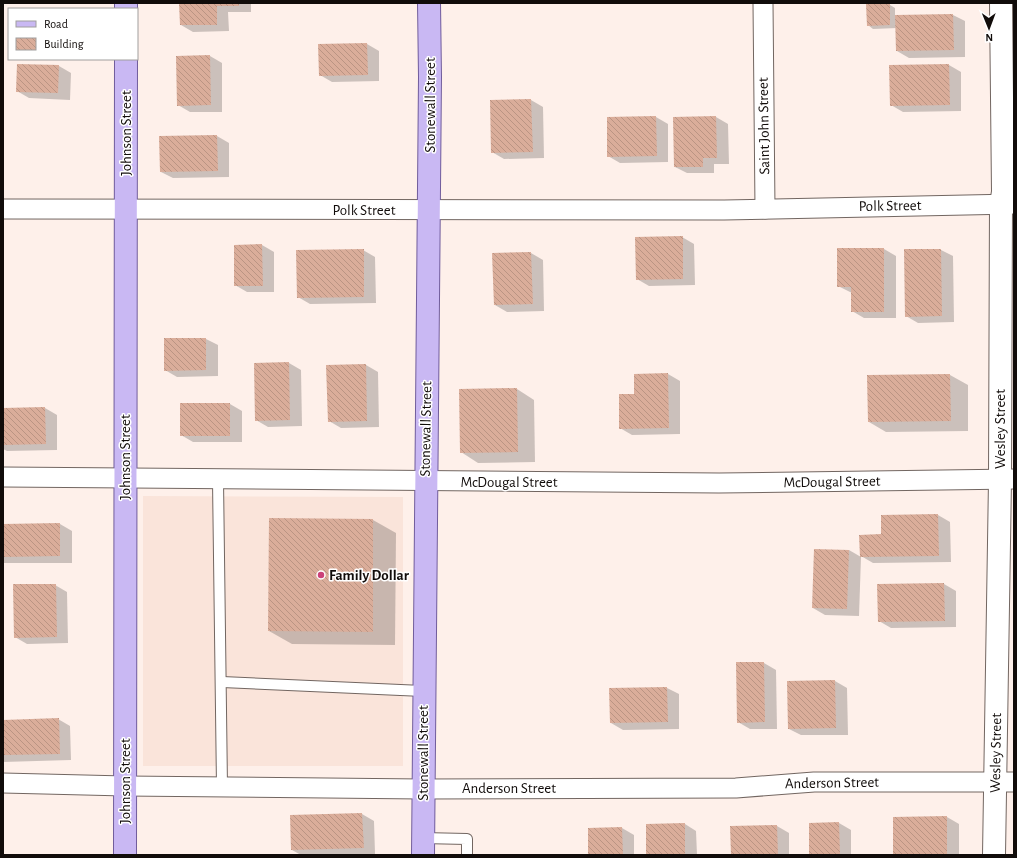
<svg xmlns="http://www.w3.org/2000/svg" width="1017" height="858" viewBox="0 0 1017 858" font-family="'Alegreya Sans',sans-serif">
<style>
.built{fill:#fae4da}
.shadow{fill:#0003}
.building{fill:url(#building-back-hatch)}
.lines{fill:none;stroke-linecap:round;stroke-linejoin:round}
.lane-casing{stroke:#726661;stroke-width:12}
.street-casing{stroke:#726661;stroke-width:21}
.secondary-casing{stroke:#726661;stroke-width:24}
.primary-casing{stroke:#715d9c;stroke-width:24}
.lane{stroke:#fff;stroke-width:10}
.street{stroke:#fff;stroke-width:19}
.secondary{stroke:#fff;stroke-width:22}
.primary{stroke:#c9b8f3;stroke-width:22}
.poi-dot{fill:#cb4179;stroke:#fff;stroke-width:1.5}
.labels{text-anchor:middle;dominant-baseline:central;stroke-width:3;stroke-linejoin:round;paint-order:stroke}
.street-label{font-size:15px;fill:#110c0a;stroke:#fff}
.poi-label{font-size:15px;font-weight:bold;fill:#110c0a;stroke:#fff;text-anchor:start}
</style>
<defs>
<pattern id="building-back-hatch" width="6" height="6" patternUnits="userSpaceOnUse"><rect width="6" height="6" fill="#daad9a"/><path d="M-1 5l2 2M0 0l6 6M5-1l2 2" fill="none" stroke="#ba9483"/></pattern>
</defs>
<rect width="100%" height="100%" fill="#fef0ea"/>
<path class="built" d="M143,496L403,497V766H143Z"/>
<g class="shadow">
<path d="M180,3H251V12H228L229,31L193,32L181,25Z"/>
<path d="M890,5L895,8V16L953,15L965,21V57L909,58L897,51V28L873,29L868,25Z"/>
<path d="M367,44L379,51V81L332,82L320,75Z"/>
<path d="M210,56L222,63V112H190L178,105Z"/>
<path d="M18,65L59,66L71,73L70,100L29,98L17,91Z"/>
<path d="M949,65L961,72V111L903,112L891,105Z"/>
<path d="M531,100L543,107L544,158L504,159L492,152L491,101Z"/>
<path d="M656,117L668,124V162L620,163L608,156Z"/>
<path d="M716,117L728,124L729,164H714V173H687L675,167L674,118Z"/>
<path d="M217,136L229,143V177L173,178L161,172Z"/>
<path d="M682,237L694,244L695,285L649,286L637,279Z"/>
<path d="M262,245L274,252V292H247L235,285Z"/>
<path d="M838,249H884L896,256V318H864L852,311V293L838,286Z"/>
<path d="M363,250L375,257L376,303L310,304L298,297Z"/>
<path d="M905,250H941L953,256L954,322L918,323L906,316Z"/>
<path d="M531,253L543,260L544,311L507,312L495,305Z"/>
<path d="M206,339L218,345V376L177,377L165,370Z"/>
<path d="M289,363L301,370L302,426L268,427L256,420L255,364Z"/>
<path d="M366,365L378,372L379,427L341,428L329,421Z"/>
<path d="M668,374L680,381V434L632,435L620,428L635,395Z"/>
<path d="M950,375L968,385V431L886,432L869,422Z"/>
<path d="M517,389L534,400L535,462L478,463L461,452Z"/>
<path d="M230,404L242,411V442H193L181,435Z"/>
<path d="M45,408L57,415V450L7,451L3,449V409Z"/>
<path d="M938,515L950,522L951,562L873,563L861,556L882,535Z"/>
<path d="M270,519L373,520L396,533L395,645L292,644L269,631Z"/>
<path d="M60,524L72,531V563H3V525Z"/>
<path d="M849,550L861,557L859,616L825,615L813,608Z"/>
<path d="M944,584L956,591V627L891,628L879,621Z"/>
<path d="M55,585L67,592L68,643L27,644L15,637Z"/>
<path d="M737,663H764L776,670L777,729H750L738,722Z"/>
<path d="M835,681L847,688L848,735H801L789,729Z"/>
<path d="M667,688L679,694V729L623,730L611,723Z"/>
<path d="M58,719L70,726L71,760L3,762V721Z"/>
<path d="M362,814L374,821L375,854L301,855L292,850L291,816Z"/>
<path d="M947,817L959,824V855H894Z"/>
<path d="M839,823L851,830V855H810V824Z"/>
<path d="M685,824L696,831L697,855H647Z"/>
<path d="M777,826L789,833V855H732L731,827Z"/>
<path d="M622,828L634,835V855H589V829Z"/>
</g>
<g class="building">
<path d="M179,3H239V6H217V25H180Z"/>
<path d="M866,4H890V25L867,26Z"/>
<path d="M953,14L954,50L896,51L895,15Z"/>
<path d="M367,43L368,75L319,76L318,44Z"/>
<path d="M210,55L211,105L177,106L176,56Z"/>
<path d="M17,64L59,65L58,93L16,92Z"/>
<path d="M949,64L950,105L890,106L889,65Z"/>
<path d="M531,99L533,152L491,153L490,100Z"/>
<path d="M656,116L657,156L607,157V117Z"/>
<path d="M716,116L717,158H703V167H674L673,117Z"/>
<path d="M217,135L218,171L160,172L159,136Z"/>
<path d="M683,236V279L636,280L635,237Z"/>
<path d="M262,244L263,286H234V245Z"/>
<path d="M837,248H884V312H851V287H837Z"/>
<path d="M364,249V297L297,298L296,250Z"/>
<path d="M904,249H941L942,316L905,317Z"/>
<path d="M531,252L533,304L494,305L492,253Z"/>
<path d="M164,338H206V370L164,371Z"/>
<path d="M289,362L290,420L255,421L254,363Z"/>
<path d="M366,364L367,421L328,422L326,365Z"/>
<path d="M668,373L669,428L619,429V394H634V374Z"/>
<path d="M950,374L951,421L868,422L867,375Z"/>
<path d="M517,388L518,452L460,453L459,389Z"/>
<rect x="180" y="403" width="50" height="33"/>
<path d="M45,407L46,444L3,445V408Z"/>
<path d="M938,514L939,556L860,557L859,535L881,534V515Z"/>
<path d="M269,518L373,519V632L268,631Z"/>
<path d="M60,523V556L3,557V524Z"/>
<path d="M814,549L849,550L847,609L812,608Z"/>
<path d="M944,583L945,621L878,622L877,584Z"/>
<path d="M13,584H56L57,637L14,638Z"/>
<path d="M736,662H764L765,722L737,723Z"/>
<path d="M835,680L836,728L788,729L787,681Z"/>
<path d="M667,687L668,722L610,723L609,688Z"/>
<path d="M59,718L60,754L3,755V720Z"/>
<path d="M362,813L364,848L291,850L290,815Z"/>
<path d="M947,816V855H893V817Z"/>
<path d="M839,822L840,855H809V823Z"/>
<path d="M685,823V855H646V824Z"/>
<path d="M777,825L778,855H731L730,826Z"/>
<path d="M622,827L623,855H588V828Z"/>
</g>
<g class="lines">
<defs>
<g id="lane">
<path d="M218,480L222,787"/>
<path d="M222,682L423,691"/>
<path d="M422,838L467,839V855"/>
</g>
<g id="street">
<path d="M763,3L765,209"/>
<path d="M3,209L724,210L1014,204"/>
<path d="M3,477L719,483L1014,479"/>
<path d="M3,783L125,786L422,789L736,788L814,782H1014"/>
</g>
<path id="secondary" d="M994,855L1000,480L1001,204L1003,192L1001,3"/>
<g id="primary">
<path d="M126,9V3"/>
<path d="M125,855L126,59"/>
<path d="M423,855L430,77L429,3"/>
</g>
</defs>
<use href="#lane" class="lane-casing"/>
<use href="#street" class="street-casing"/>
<use href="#secondary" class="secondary-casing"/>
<use href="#primary" class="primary-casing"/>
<use href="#lane" class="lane"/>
<use href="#street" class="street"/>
<use href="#secondary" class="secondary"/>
<use href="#primary" class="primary"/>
</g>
<circle class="poi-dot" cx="321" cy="575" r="4"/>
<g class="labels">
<g class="street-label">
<text transform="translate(430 105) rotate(-90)">Stonewall Street</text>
<text transform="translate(764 126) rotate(-91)">Saint John Street</text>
<text transform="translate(126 133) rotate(-90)">Johnson Street</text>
<text transform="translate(890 206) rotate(-1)">Polk Street</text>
<text x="364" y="210">Polk Street</text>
<text transform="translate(426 429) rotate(-89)">Stonewall Street</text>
<text transform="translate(1000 429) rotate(-90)">Wesley Street</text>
<text transform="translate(125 457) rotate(-90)">Johnson Street</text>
<text x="509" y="482">McDougal Street</text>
<text transform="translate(832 482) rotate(-1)">McDougal Street</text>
<text transform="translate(423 753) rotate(-90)">Stonewall Street</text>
<text transform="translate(996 753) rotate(-89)">Wesley Street</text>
<text transform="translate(125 781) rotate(-90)">Johnson Street</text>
<text transform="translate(832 783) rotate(-1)">Anderson Street</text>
<text x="509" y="788">Anderson Street</text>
</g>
<g class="poi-label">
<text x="329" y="575">Family Dollar</text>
</g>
</g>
<rect width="1017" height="858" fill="none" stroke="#110c0a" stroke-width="8"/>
<rect x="8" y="8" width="130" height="52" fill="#ffffff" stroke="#a09e9d"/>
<rect x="16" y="21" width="20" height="6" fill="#c9b8f3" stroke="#a09e9d"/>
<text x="44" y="28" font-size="12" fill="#110c0a">Road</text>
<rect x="16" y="38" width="20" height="12" fill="url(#building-back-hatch)" stroke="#a09e9d"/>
<text x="44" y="48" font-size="12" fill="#110c0a">Building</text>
<g transform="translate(989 28) rotate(179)" stroke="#ffffff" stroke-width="3" paint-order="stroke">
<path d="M0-3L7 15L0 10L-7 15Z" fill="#110c0a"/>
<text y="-6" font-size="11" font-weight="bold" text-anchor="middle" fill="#110c0a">N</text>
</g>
</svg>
